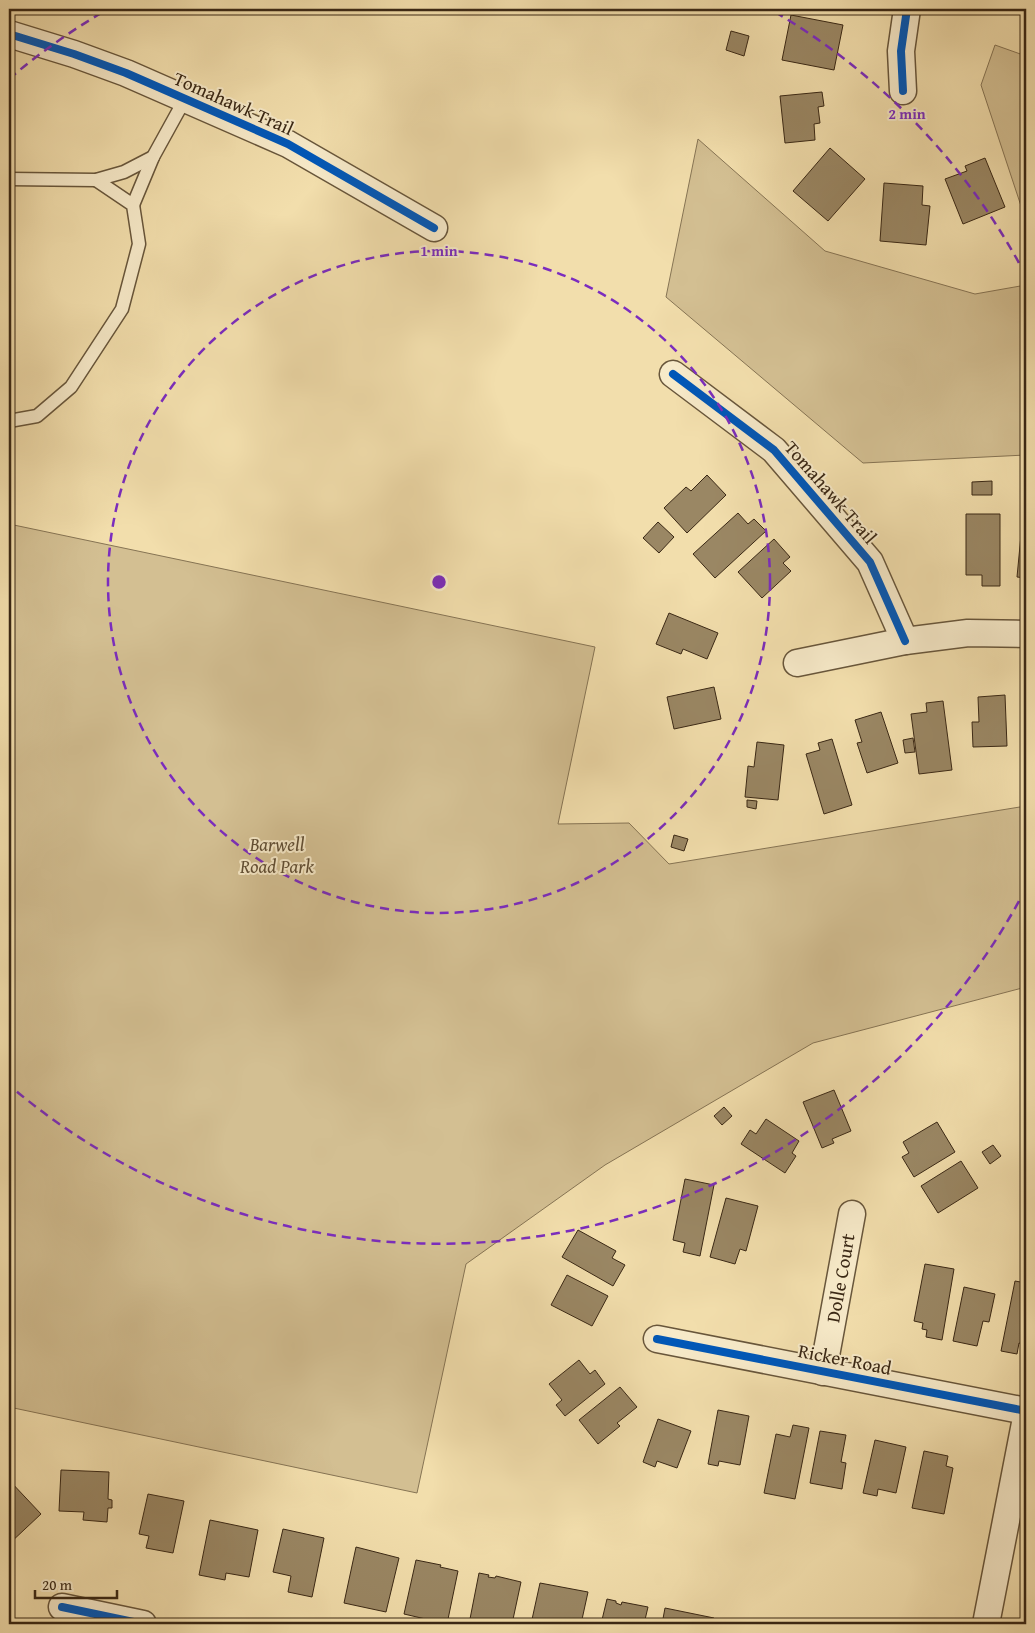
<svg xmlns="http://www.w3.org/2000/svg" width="1035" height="1633" viewBox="0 0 1035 1633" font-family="'Gentium Book Plus',serif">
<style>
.green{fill:#d3bf92;stroke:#867454}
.building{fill:#9a8764;stroke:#3a2815}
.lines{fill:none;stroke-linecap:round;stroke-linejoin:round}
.service-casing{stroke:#68563b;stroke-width:15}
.minor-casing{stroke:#68563b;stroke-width:29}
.service{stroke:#f7eac9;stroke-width:12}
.minor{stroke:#f7eac9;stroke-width:26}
.cycleway-casing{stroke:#f7eac9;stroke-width:11}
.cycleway{stroke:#0057b8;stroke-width:8}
.ring{fill:none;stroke:#7b2cbf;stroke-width:2.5;stroke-dasharray:9 6}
.labels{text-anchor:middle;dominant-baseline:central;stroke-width:4;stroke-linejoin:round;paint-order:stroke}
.street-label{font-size:19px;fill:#3a2815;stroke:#f7eac9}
.park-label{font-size:19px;font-style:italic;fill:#604e34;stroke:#f7eac9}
.centre{fill:#7b2cbf;stroke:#f7eac9;stroke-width:2.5}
.ring-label{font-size:15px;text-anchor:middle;font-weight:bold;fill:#7b2cbf;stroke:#f7eac9;stroke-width:4;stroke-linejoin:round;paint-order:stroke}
</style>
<rect width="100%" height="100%" fill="#f2deac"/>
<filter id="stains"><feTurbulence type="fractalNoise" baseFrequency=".004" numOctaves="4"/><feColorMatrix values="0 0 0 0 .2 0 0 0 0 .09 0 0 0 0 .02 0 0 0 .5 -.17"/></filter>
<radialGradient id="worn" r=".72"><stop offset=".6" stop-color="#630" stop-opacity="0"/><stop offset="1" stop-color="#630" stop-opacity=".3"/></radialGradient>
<g class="green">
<path d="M995,45L1026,56V221L981,85Z"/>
<path d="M698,139L825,251L975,294L1026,285V455L863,463L666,297Z"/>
<path d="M9,524L595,647L558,824L629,823L669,864L1026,806V987L813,1043L605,1165L466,1264L417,1493L9,1407Z"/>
</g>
<g class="building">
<path d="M791,15L843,25L834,70L782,60Z"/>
<path d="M731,31L749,36L744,56L726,50Z"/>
<path d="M822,92L824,106L818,107L820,123L814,124L815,140L785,143L780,96Z"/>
<path d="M830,148L865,179L828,221L793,191Z"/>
<path d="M985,158L1005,207L963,224L945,179L967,171L965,166Z"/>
<path d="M884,183L923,186L922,205L930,206L926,245L880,241Z"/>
<path d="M707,475L726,495L687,533L664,508L686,487L691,491Z"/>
<path d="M992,481V495H972V482Z"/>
<path d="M738,513L748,524L754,519L766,531L715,578L693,554Z"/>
<path d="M966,514H1000V586H982V575H966Z"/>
<path d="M658,522L674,537L659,553L643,538Z"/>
<path d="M1021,535H1026V578L1017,577Z"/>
<path d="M774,539L790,557L783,563L791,571L762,598L738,572Z"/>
<path d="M669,613L718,633L707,659L683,649L681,654L656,644Z"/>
<path d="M714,687L721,719L674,729L667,697Z"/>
<path d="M1005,695L1007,746L973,747L972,722H979L978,697Z"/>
<path d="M943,701L952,770L919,774L911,714L927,712L926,703Z"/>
<path d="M881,712L898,763L867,773L857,743L862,742L855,720Z"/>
<path d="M913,738L915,752L905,753L903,740Z"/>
<path d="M832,739L852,805L824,814L806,754L820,750L818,743Z"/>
<path d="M757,742L784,745L778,800L745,797L748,766L754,767Z"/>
<path d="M747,800L757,801L756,809L747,807Z"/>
<path d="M674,835L688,839L684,851L671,847Z"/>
<path d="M834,1090L851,1131L832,1139L834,1143L822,1148L803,1102Z"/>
<path d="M724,1107L732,1116L722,1125L714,1116Z"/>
<path d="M766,1119L799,1141L792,1153L796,1156L785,1173L741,1144L750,1130L756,1134Z"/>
<path d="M937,1122L955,1152L914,1177L902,1157L909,1153L903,1142Z"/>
<path d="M993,1145L1001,1156L990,1164L982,1152Z"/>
<path d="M961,1161L978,1188L938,1213L921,1186Z"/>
<path d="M685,1179L714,1185L700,1256L683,1252L685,1243L673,1240Z"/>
<path d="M726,1198L758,1206L746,1251L740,1249L735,1264L710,1257Z"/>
<path d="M578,1230L616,1251L612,1258L625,1265L613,1286L562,1257Z"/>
<path d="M925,1264L954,1269L942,1340L926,1337L927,1330L922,1329L923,1323L914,1321Z"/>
<path d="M567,1275L608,1296L592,1326L551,1305Z"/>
<path d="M1015,1281L1026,1283V1345L1019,1343L1017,1354L1001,1351Z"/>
<path d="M964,1287L995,1294L989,1322L983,1321L977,1346L953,1341Z"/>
<path d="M579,1360L590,1374L595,1370L605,1384L565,1416L556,1405L562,1400L549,1384Z"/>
<path d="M620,1387L637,1407L617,1423L620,1426L598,1444L579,1420Z"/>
<path d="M718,1410L749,1416L740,1465L719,1461L718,1466L708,1464Z"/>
<path d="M658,1419L691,1431L677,1468L657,1461L655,1467L643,1462Z"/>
<path d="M793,1425L809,1428L795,1499L764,1493L776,1434L790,1437Z"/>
<path d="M820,1431L846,1435L841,1462L846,1463L842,1489L810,1483Z"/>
<path d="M875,1440L906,1447L896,1493L878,1489L877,1496L863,1493Z"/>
<path d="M924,1451L948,1456L946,1466L953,1468L944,1514L912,1508Z"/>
<path d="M61,1470L109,1472L108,1499L112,1500V1508H108L107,1522L83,1520L84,1512L59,1511Z"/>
<path d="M9,1480L41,1514L9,1544Z"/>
<path d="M148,1494L184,1501L173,1553L146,1548L149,1536L139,1534Z"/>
<path d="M210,1520L258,1530L249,1577L226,1573L225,1580L199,1575Z"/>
<path d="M283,1529L324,1538L312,1597L288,1592L291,1576L273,1572Z"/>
<path d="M356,1547L399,1558L386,1612L344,1603Z"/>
<path d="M416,1560L441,1565L440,1567L458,1571L447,1624L404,1614Z"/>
<path d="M479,1573L489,1575L488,1577L495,1578L496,1576L521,1582L512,1624H469Z"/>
<path d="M540,1583L588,1592L581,1624H531Z"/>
<path d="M607,1599L616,1601V1603L621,1605L622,1602L648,1607L644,1624H601Z"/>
<path d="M665,1608L714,1618L713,1624H662Z"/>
</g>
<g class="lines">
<defs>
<g id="service">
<path d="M9,179L96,180L124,172L153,157L185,99"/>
<path d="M133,205L153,157"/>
<path d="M9,421L37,416L71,387L122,309L139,244L133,205L96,180"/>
</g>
<g id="minor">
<path d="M9,34L74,54L126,73L288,144L434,228"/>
<path d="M903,91L901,51L907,9"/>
<path d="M673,374L774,450L870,562L905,641"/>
<path d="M797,663L905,641L968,633L1026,634"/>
<path d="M657,1339L1026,1411"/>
<path d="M823,1372L852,1214"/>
<path d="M62,1607L143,1624"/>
<path d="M986,1624L1026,1418"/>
</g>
</defs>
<use href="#service" class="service-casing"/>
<use href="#minor" class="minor-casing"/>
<use href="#service" class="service"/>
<use href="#minor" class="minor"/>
<defs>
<g id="cycleway">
<path d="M9,34L74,54L126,73L288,144L434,228"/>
<path d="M903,91L901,51L907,9"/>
<path d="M673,374L774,450L870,562L905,641"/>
<path d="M657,1339L1026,1411"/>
<path d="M62,1607L143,1624"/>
</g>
</defs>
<use href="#cycleway" class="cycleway-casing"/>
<use href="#cycleway" class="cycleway"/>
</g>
<g class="ring">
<circle cx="439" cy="582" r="331"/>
<path d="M1026 888A662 662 0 0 1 9 1085M9 79A662 662 0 0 1 103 12M775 12A662 662 0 0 1 1026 276"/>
</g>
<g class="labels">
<g class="street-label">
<text transform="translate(234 103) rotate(24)">Tomahawk Trail</text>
<text transform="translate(831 492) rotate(49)">Tomahawk Trail</text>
<text transform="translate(840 1278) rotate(-80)">Dolle Court</text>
<text transform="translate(845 1359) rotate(11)">Ricker Road</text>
</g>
<g class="park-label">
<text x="277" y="844">Barwell<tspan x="277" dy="22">Road Park</tspan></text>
</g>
</g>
<circle cx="439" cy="582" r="8" class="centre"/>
<g class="ring-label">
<text x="907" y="119">2 min</text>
<text x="439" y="256">1 min</text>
</g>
<rect width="1035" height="1633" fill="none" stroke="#f2deac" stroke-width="30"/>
<rect x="10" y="10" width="1015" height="1613" fill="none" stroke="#3a2815" stroke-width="2.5"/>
<rect x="15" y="15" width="1005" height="1603" fill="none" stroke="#3a2815"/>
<path d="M35 1590v8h82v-8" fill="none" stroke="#3a2815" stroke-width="2.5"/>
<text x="42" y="1590" font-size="15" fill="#3a2815" stroke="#f7eac9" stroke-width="4" paint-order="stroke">20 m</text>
<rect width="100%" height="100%" filter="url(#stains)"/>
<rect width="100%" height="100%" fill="url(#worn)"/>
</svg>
